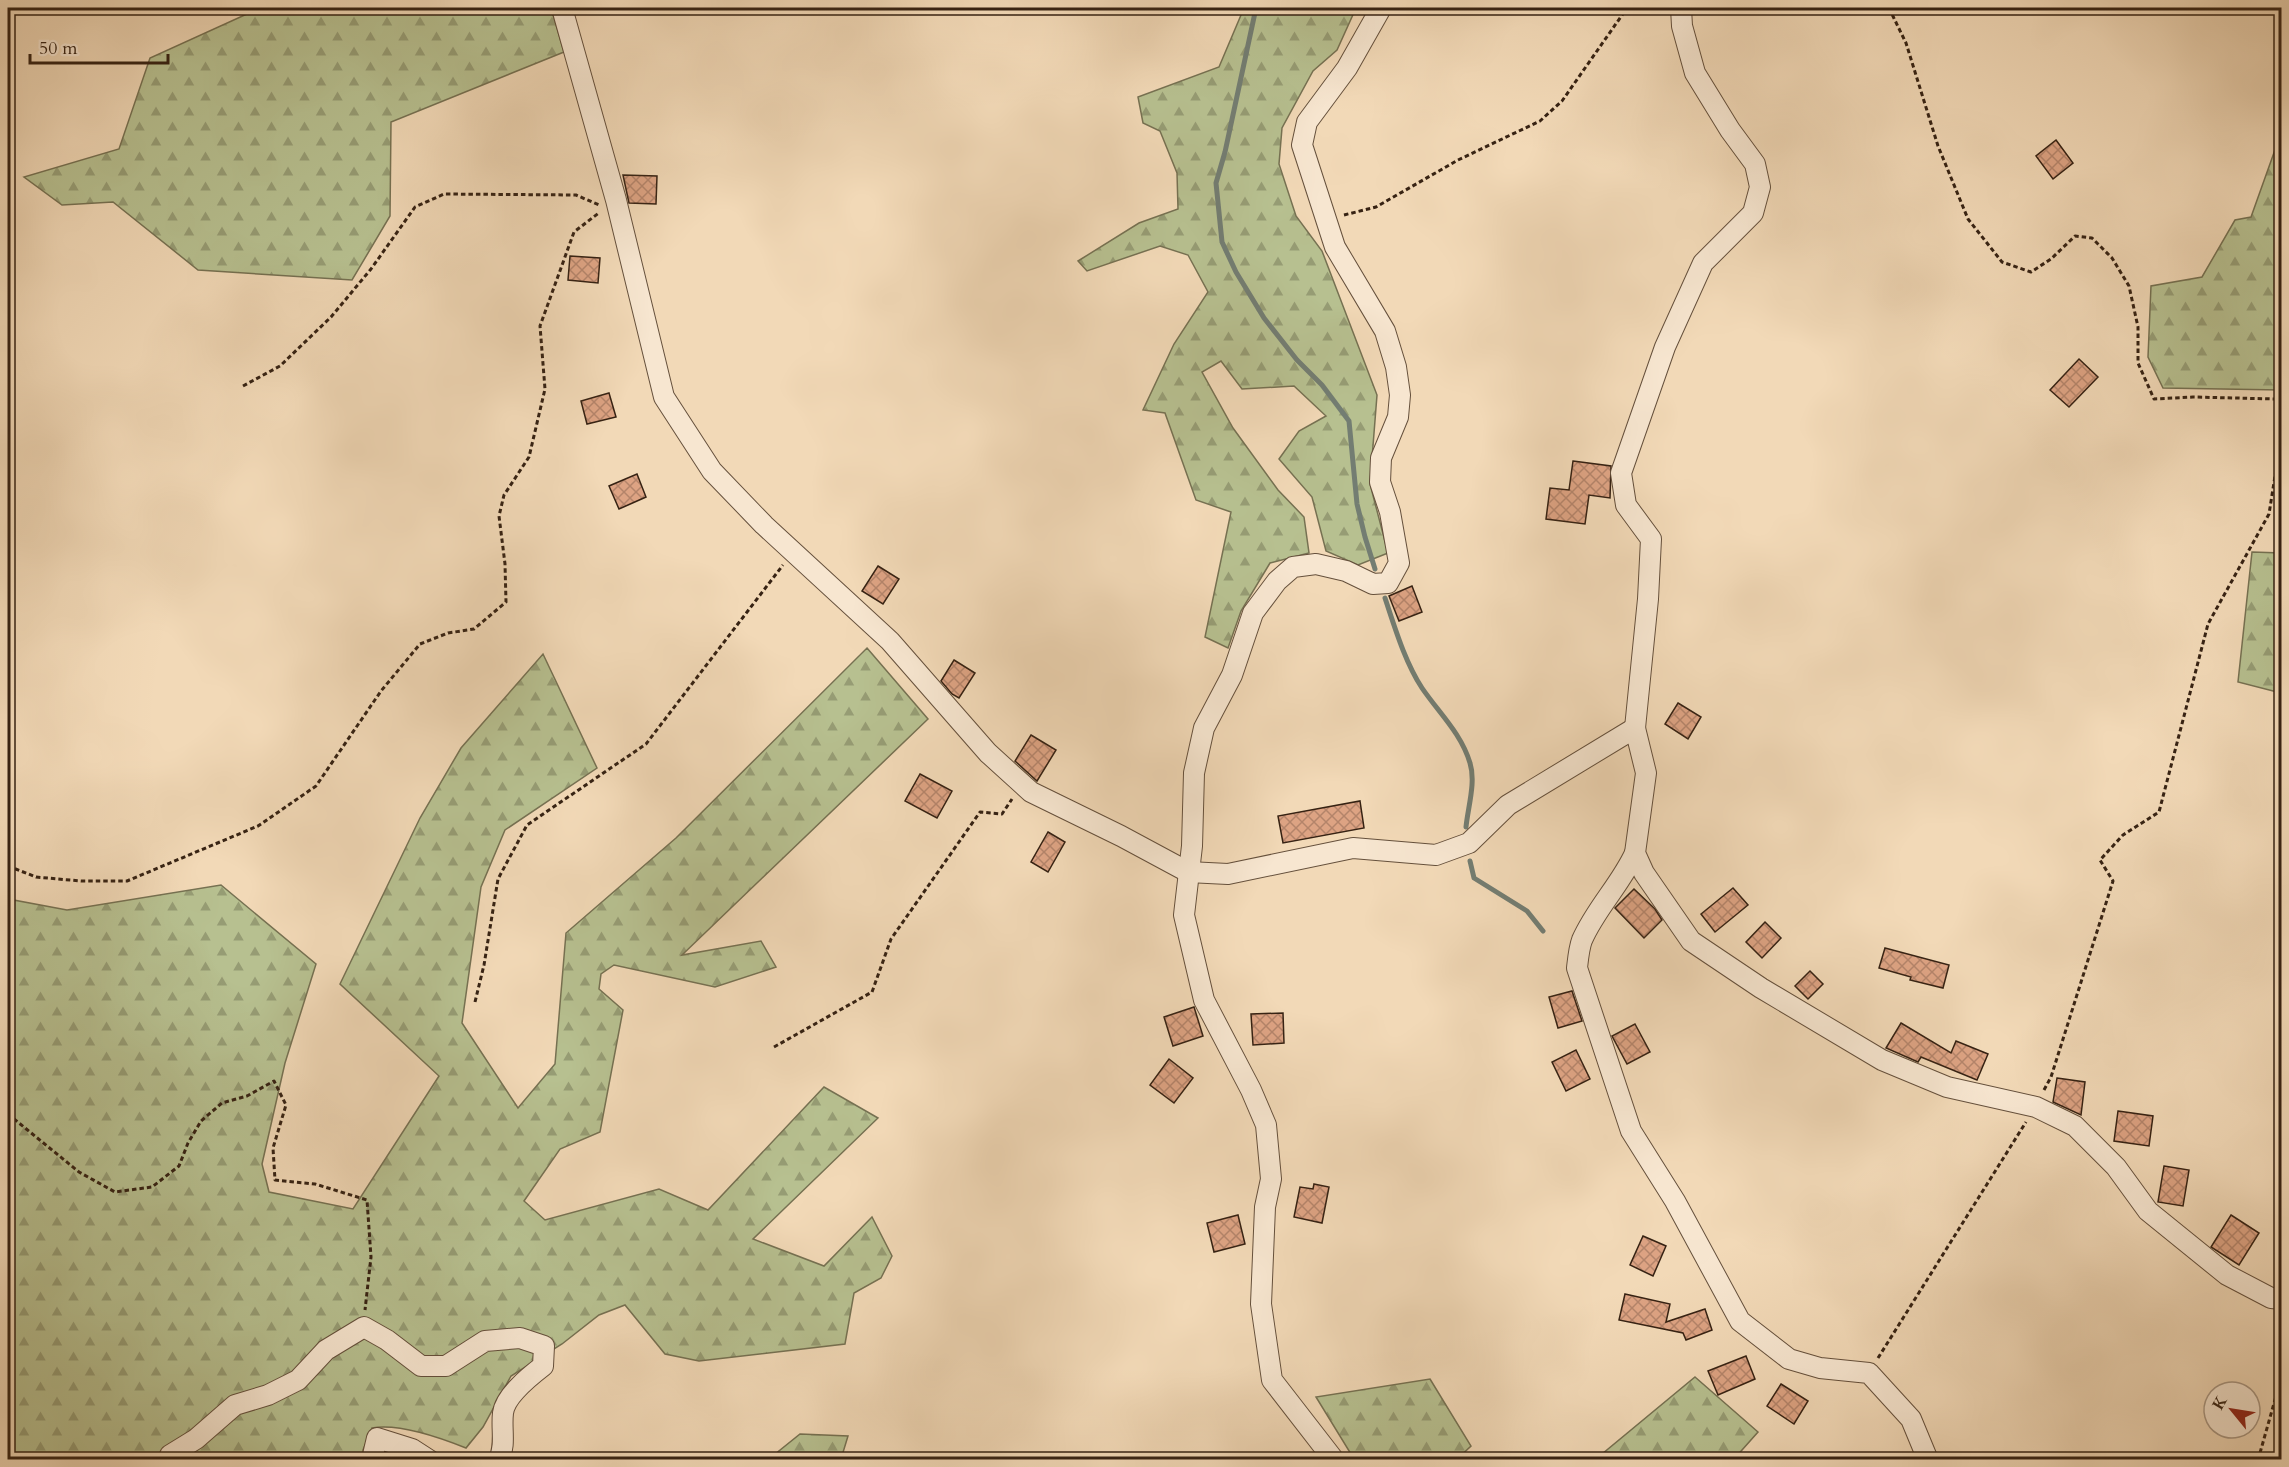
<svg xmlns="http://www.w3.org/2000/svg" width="2289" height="1467" viewBox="0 0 2289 1467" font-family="Cardo,serif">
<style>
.forest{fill:url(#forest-firs);stroke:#767152;stroke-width:1.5}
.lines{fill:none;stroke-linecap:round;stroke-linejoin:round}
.stream{stroke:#737d72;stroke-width:5}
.building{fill:url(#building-cross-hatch);stroke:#362213;stroke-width:1.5}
.minor-casing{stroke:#65503c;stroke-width:22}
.path{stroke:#362213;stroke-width:3;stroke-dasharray:4.5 3;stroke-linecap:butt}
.minor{stroke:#f7e6d0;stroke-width:20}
</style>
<defs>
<pattern id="forest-firs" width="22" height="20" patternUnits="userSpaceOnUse" patternTransform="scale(1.5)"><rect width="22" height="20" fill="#b7c090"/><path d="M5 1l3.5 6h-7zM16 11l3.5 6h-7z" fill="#969c74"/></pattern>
<pattern id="building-cross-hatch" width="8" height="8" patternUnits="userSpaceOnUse" patternTransform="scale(1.5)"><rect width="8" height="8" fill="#dda383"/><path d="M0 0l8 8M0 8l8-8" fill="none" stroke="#b4846a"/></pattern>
</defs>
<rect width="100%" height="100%" fill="#f2d9b7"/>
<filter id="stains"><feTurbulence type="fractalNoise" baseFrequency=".00333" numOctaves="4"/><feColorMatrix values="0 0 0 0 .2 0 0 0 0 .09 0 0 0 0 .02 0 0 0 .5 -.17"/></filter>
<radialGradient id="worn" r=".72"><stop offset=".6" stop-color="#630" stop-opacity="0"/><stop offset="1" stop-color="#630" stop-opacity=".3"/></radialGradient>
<g class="forest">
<path d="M260,8H551L564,52L391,122L390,216L352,280L198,270L113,202L62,205L24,177L119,149L150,58Z"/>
<path d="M1244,8H1356L1337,50L1313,71L1282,128L1279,164L1296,216L1322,251L1377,395L1370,484L1388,553L1358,565L1326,551L1312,497L1279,459L1299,431L1326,416L1294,386L1242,389L1221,361L1202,372L1233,428L1278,490L1304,517L1309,553L1270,563L1241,611L1228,648L1205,637L1231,512L1196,500L1165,413L1143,410L1174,344L1208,292L1188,255L1160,246L1087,271L1078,261L1139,223L1178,209L1177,173L1160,131L1143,123L1138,97L1219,67Z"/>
<path d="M2281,133V390L2163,388L2148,357L2151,286L2202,277L2235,220L2251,217Z"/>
<path d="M2252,552L2281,553V693L2238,682Z"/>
<path d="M867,648L928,719L682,955L761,941L776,967L715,987L614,965L601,974L599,989L623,1010L600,1132L560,1149L524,1201L545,1220L659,1189L708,1210L824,1087L878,1118L753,1239L824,1266L872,1217L892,1256L881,1278L854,1293L845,1344L699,1361L665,1354L625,1305L599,1315L562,1344L511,1376L483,1427L466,1448C441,1438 399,1423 372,1428L363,1450L366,1459H8V899L67,910L221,885L316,964L285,1063L262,1164L269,1192L353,1209L439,1076L340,984L420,818L461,748L543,654L597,768L505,830L481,887L462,1023L518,1108L555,1064L566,933L676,838Z"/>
<path d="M1695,1377L1758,1432L1734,1459H1596Z"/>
<path d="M1430,1379L1471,1446L1457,1459H1354L1316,1397Z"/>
<path d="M800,1434L848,1436L841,1459H769Z"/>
</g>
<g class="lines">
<g class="stream">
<path d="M1256,8L1225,152L1216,183L1222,242L1236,272L1264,318L1297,360L1322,385L1349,421L1357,504L1365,537L1375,569"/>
<path d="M1385,598C1395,628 1405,662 1422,688C1439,713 1461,733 1470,763C1476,782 1468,807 1466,827"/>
<path d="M1470,861L1474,878L1527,911L1543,931"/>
</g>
</g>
<g class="building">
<path d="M2056,140L2073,163L2053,179L2036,156Z"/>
<path d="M623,175L657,176L656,204L629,203Z"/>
<path d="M570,256L600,258L598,283L568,280Z"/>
<path d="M2079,359L2098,377L2069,407L2050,390Z"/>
<path d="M609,393L616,417L587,424L581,401Z"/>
<path d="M1573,461L1611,466L1610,498L1589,495L1585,524L1546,519L1550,488L1569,490Z"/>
<path d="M637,474L646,497L619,509L609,486Z"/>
<path d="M878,566L899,579L883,604L862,591Z"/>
<path d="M1412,586L1422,612L1399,621L1389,596Z"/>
<path d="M954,660L975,673L959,698L952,694L941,681Z"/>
<path d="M1678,703L1701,717L1688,739L1665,724Z"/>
<path d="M1031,735L1056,750L1037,781L1015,761Z"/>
<path d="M920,774L952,791L937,818L905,801Z"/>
<path d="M1360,801L1364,828L1283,843L1278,816Z"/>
<path d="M1048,832L1065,842L1048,872L1031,862Z"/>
<path d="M1733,888L1748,905L1715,932L1701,914Z"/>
<path d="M1634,889L1655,909L1662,920L1644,938L1615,908Z"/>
<path d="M1765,922L1781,938L1762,958L1746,942Z"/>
<path d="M1885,948L1949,965L1943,988L1910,980L1911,977L1879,968Z"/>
<path d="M1810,971L1823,984L1808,999L1795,986Z"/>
<path d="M1572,991L1582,1021L1558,1028L1549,997Z"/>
<path d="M1194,1007L1203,1036L1173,1046L1164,1017Z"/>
<path d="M1283,1013L1284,1043L1253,1045L1251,1014Z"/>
<path d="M1901,1023L1951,1053L1956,1041L1988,1054L1977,1080L1921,1057L1918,1062L1886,1048Z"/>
<path d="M1635,1024L1650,1052L1627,1064L1612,1036Z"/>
<path d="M1576,1050L1590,1079L1566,1091L1552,1062Z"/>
<path d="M1169,1059L1193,1078L1174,1103L1150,1085Z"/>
<path d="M2057,1078L2085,1082L2081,1115L2053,1102Z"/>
<path d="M2118,1111L2153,1116L2149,1146L2114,1141Z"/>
<path d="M2164,1166L2189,1170L2183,1206L2158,1202Z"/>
<path d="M1314,1184L1329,1187L1322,1223L1294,1217L1300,1187L1313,1189Z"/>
<path d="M1238,1215L1245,1244L1214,1252L1207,1223Z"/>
<path d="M2231,1215L2259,1233L2239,1265L2211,1247Z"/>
<path d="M1643,1236L1666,1246L1653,1276L1630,1265Z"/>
<path d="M1625,1294L1670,1304L1666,1322L1705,1309L1712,1330L1686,1340L1683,1333L1619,1320Z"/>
<path d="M1746,1356L1755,1379L1718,1395L1708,1371Z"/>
<path d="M1781,1384L1808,1401L1794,1424L1767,1406Z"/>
</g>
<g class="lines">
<defs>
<g id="minor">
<path d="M562,8L616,200L664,397L712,471L764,525L890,641L988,753L1031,792L1121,836L1188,872L1228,874L1353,848L1436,855L1469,843L1508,805L1635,728L1646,773L1635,853L1644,873L1691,941L1761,988L1882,1060L1947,1087L2036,1107L2075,1126L2116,1167L2148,1211L2227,1275L2271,1298L2282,1299"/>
<path d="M1635,728L1648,599L1651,539L1626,505L1621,473L1665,347L1703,263L1753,213L1760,187L1755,164L1730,130L1695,73L1682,26L1681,8"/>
<path d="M1635,853C1621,884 1596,908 1582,940C1579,948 1578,959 1577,968L1631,1131L1675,1201L1740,1321L1789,1359L1820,1368L1869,1373L1911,1419L1928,1460"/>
<path d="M170,1455L196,1439L235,1405L268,1395L298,1380L326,1350L364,1327L387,1340L421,1366H446L485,1341L520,1338L544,1346L543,1366C530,1376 505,1396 503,1413C501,1429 506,1444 499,1460"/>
<path d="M375,1460L373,1455L377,1438L412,1449L429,1460"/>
<path d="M1334,1460L1272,1380L1261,1304L1265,1207L1271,1179L1266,1125L1251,1090L1204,1000L1184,915L1192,846L1194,773L1204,728L1232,675L1253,613L1277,581L1293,567L1316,564L1346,571L1373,584L1388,583L1399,563L1390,512L1380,482L1381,458L1398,417L1400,395L1396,367L1385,331L1335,247L1302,145L1307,122L1347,68L1381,8"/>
</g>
</defs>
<use href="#minor" class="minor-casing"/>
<g class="path">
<path d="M1889,8L1906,43L1938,146L1968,219L2002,262L2031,272L2051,259L2075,236L2092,238L2112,258L2129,286L2138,327V363L2154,399L2193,397L2276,399L2282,402"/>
<path d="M1344,215L1376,207L1458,160L1540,121L1562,101L1627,8"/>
<path d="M243,386L280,366L331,317L371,269L415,207L444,194L576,195L599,205"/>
<path d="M8,866L36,877L81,881H127L258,826L316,786L381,691L420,644L448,633L474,629L506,602L505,564L499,516L504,495L529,457L545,389L540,326L574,232L600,212"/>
<path d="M475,1002L484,965L498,879L527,825L646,744L783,565"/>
<path d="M774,1047L872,992L891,939L980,812L1002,814L1012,799"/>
<path d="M2044,1090L2051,1077L2113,881L2100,860L2123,835L2159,812L2208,624L2269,514L2282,432"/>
<path d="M8,1114L79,1172L115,1192L152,1187L179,1166L188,1143L201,1121L222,1103L247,1096L274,1081L286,1105L273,1148L275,1180L315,1184L367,1200L371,1257L365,1310"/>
<path d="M1878,1358L2026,1122"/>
<path d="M2258,1460L2282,1375"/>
</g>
<use href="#minor" class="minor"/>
</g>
<rect width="2289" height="1467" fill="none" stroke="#f2d9b7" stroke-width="30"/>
<rect x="9" y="9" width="2271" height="1449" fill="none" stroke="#362213" stroke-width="3"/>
<rect x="15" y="15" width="2259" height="1437" fill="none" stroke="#362213" stroke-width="1.5"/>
<g transform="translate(2232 1410) rotate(300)"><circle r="28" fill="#f7e6d0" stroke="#aa9884" stroke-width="1.5"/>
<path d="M0-4.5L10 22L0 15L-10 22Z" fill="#8f2418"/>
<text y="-9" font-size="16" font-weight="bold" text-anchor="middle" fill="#362213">K</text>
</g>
<path d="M30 54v9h138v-9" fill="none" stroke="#362213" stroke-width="3"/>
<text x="39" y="54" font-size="18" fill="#362213" stroke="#f7e6d0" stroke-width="4.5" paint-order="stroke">50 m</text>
<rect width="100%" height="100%" filter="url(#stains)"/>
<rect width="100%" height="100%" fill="url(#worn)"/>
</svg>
